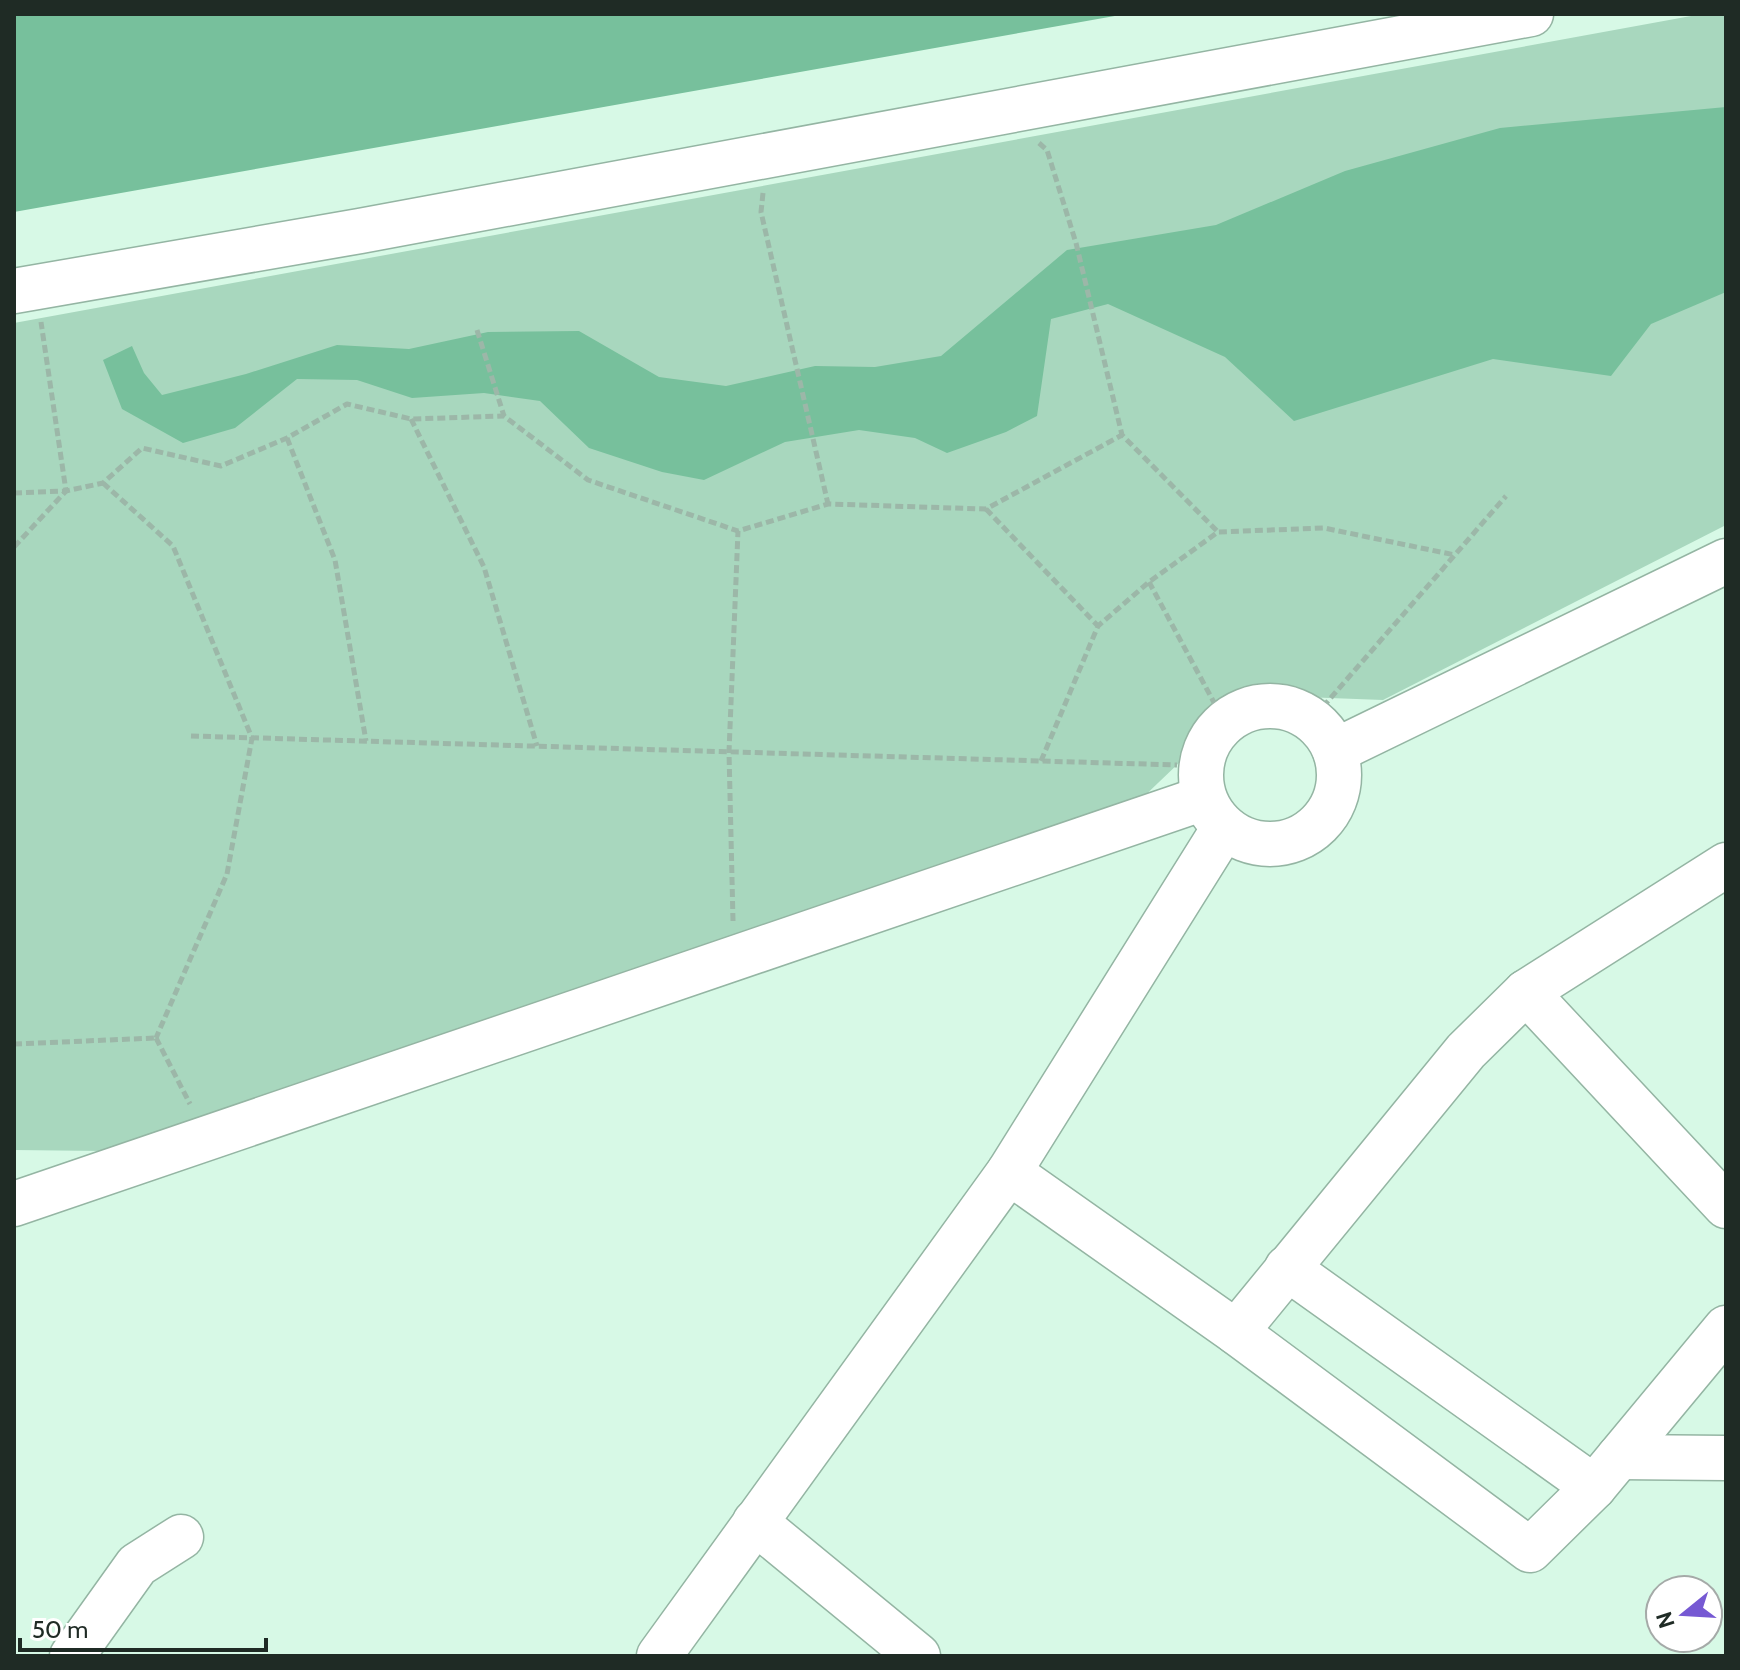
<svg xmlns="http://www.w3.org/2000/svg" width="1740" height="1670" viewBox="0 0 1740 1670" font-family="Cabin,sans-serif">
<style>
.green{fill:#a8d7be}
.water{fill:#77c09c}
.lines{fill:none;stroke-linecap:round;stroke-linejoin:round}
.minor-casing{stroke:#94b5a3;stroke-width:47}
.major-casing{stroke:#94b5a3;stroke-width:47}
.path{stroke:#9cb7a8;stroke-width:5;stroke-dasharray:8 4;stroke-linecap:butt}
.minor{stroke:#fff;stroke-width:44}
.major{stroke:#fff;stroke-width:44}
</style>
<rect width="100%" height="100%" fill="#d7f9e6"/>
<path class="green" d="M1702,14H1726V525L1383,700L1250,695L1135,805L103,1151L14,1150V323Z"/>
<g class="water">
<path d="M14,14H1126L14,212Z"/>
<path d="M1726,107V292L1651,324L1611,376L1493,359L1294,421L1225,357L1108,304L1051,319L1037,416L1006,432L947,453L915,438L859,430L785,442L704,480L662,472L589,448L540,401L484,393L412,398L357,380L297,379L235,428L183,443L122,409L103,360L132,346L144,373L162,395L246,374L337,345L409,349L488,332L579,331L659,377L726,386L815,366L875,367L941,356L1067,250L1216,225L1345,171L1500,128Z"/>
</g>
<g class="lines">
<defs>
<g id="minor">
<path d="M14,291L360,231L1531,14"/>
<circle cx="1270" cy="775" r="69"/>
<path d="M1335,751L1726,561"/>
<path d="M1526,992L1726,1206"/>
<path d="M1009,1172L1236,1332L1530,1550L1594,1487L1726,1328"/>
<path d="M14,1204L1204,798"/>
<path d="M1287,1268L1594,1487"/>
<path d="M1236,1332L1466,1051L1526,992L1726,865"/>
<path d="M1619,1457L1726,1458"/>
<path d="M755,1522L918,1656"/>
<path d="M72,1656L137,1565L181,1537"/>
</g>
<path id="major" d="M659,1656L1009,1172L1224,828"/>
</defs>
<use href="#minor" class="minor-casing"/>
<use href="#major" class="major-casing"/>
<g class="path">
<path d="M1039,143L1047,150L1076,243L1122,435L1218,532"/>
<path d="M763,193L761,212L828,504"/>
<path d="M477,330L504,416"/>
<path d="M411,419L484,567L537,746"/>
<path d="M287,438L335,560L366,741"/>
<path d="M103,483L173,546L252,738L227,874L156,1038"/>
<path d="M14,493L66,491L103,483L142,448L221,466L287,438L347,404L411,419L504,416L588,480L738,531L828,504L986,509L1122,435"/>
<path d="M986,509L1098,626"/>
<path d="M14,547L66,491L41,322"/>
<path d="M1149,582L1224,721"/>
<path d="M1315,716L1506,496"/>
<path d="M191,736L1177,765"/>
<path d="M1041,761L1098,626L1149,582L1218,532L1324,528L1455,555"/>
<path d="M733,921L729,752L738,531"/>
<path d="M156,1038L190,1104"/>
<path d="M14,1044L156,1038"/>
</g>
<use href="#minor" class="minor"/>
<use href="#major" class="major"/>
</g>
<rect width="1740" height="1670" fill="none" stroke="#1f2b25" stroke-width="32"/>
<g transform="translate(1684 1614) rotate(252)"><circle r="38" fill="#ffffff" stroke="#a5aaa8" stroke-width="2"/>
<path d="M0-6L14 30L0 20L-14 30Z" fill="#7659d3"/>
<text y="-12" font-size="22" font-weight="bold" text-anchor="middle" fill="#1f2b25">N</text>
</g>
<path d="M20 1638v12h246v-12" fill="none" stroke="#1f2b25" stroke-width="4"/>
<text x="32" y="1638" font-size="24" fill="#1f2b25" stroke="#ffffff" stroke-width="6" paint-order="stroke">50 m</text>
</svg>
